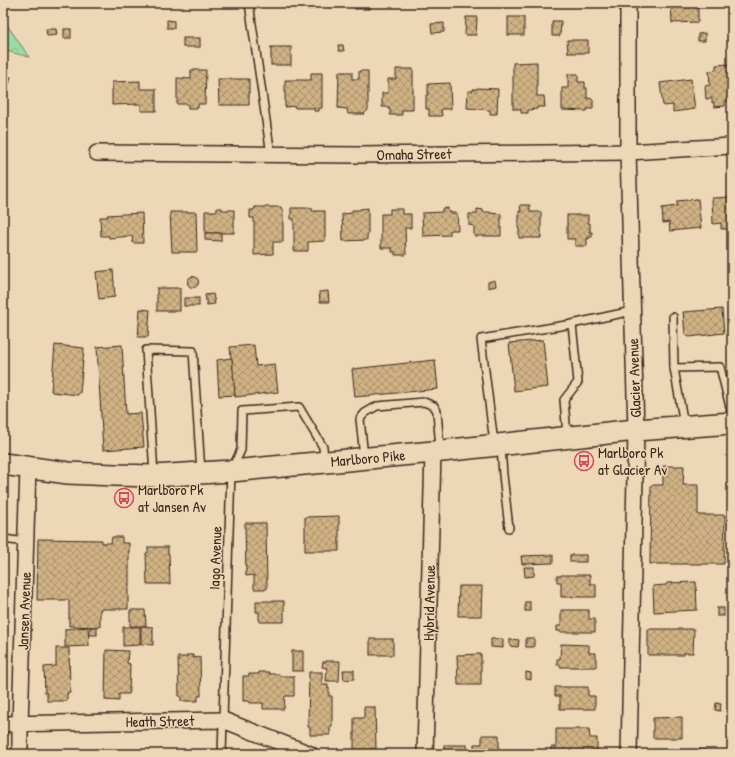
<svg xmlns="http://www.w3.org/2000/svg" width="735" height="757" viewBox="0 0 735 757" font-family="'Patrick Hand',sans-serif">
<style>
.forest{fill:url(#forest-crowns);stroke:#6b8362}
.building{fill:url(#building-cross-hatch);stroke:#3b2a1e}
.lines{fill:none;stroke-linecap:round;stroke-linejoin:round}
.service-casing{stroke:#3b2a1e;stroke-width:10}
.minor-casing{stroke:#3b2a1e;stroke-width:18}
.secondary-casing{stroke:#3b2a1e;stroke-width:24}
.service{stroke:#edd7b6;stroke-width:7}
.minor{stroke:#edd7b6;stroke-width:15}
.secondary{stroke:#edd7b6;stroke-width:21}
.labels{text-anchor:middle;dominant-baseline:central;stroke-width:3;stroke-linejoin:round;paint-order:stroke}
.street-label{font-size:15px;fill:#3b2a1e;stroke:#edd7b6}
.poi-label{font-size:15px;fill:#3b2a1e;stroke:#edd7b6;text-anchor:start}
</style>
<defs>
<pattern id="forest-crowns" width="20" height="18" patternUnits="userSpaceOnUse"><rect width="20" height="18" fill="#9bdca6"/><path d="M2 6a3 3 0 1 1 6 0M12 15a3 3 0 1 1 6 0" fill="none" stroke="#86bd8e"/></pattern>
<pattern id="building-cross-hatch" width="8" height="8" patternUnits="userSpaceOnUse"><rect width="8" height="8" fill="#d0b284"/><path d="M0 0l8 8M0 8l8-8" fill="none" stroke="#aa916b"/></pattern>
</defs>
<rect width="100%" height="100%" fill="#edd7b6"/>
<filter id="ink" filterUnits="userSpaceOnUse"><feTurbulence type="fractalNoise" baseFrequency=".025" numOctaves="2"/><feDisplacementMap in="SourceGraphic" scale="8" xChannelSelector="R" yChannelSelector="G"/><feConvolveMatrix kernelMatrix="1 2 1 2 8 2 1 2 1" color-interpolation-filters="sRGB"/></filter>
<g filter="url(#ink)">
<path class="forest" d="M3,19L29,57L3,50Z"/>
<g class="building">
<path d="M294,3H309V4L313,5V9H294Z"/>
<rect x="355" y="3" width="15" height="6"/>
<path d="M671,3H698V22L672,23Z"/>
<path d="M466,17H477L476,35H465Z"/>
<rect x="508" y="17" width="16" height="18"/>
<path d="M167,20L174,21V28H167Z"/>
<path d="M552,21H561L560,36H552Z"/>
<path d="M444,23V32L432,33L431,24Z"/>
<path d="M46,29H56L57,35L47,36Z"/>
<rect x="64" y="29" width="7" height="9"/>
<path d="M705,33V41H698V34Z"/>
<rect x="183" y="38" width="17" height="9"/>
<path d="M567,40H588V53H568Z"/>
<path d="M338,45H343L344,51H339Z"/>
<rect x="271" y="47" width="20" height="18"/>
<path d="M537,62V96H544L545,107H537V109L528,110V113H521V109H513V63Z"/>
<path d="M729,64L730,69H732V101H725V106L714,107V102L712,103V98L706,99L705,86L710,85L709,71L716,70V65Z"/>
<path d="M396,69H413V110H402V115H390V109H388V107H382V93H388V79H396Z"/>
<path d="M191,70H206L205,104H198V108H188V104H177V78L191,79Z"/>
<path d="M359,71H368V110L364,114H348L347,109L338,108L339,72H352V79H359Z"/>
<path d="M311,73H322V108H319V111H314V108H295V106L285,107V80H311Z"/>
<path d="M568,74H578V82H585V88H587V98L593,99V109H587V111L562,110V88H568Z"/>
<path d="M3,75L11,77L3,105Z"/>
<path d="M218,79H249V105H219Z"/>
<path d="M691,79L695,109L673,112V105L663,106L660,83Z"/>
<path d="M140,81V89H156V111H141V104L112,105V82Z"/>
<path d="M450,83L451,109H441L442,116H429V109H426V95H428V84Z"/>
<path d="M477,88L498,89L497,114H490V110L467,108L468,91H473V89H477Z"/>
<path d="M732,197V229H721V223L713,224L712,198Z"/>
<path d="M698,199L701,228L670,231L669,222L663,223L662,208L677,206V201Z"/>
<path d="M520,205H530V212H541V238H519V228H518V221H519V211L521,212Z"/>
<path d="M255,207H281V210H283V242H273V254L254,255V218H250V210H254Z"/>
<path d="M217,208H222V210H234V233H205V211H217Z"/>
<path d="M291,208H312V211H325V241L308,242V251H294V219H291Z"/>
<path d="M368,208V235H367V240L343,241L342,214L352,213V210H360V209Z"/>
<path d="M448,208V212H451V213H457L458,230H450V235L423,236L422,213L442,212V209Z"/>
<path d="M390,209H402V214H411V228H405L406,255H395V252H392V248H381V214H390Z"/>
<path d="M477,209L483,210V212H490V213L501,214V236H474V226L469,225V214H477Z"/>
<path d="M170,212H196L197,252H172Z"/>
<path d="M142,213L143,243H133L132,236L109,238V236H101L100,217H108L107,215Z"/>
<path d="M567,215H588V223H590V231H589V232H592V237H589V239L587,238V246H575V239H567Z"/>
<path d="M205,233H221V241L205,240Z"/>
<path d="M113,270L115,297L99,299L96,272Z"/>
<circle cx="193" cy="282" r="5.5"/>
<path d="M495,280L496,286L488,288V282Z"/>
<rect x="157" y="288" width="23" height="23"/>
<path d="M328,291L329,302H320L319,292Z"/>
<path d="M213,294L215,304L207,305L205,295Z"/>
<rect x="184" y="298" width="15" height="8"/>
<path d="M140,309L150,310L148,337H138Z"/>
<path d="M722,309L724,333L689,337L685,334L683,312Z"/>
<path d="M543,340L548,387L514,391L509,343Z"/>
<path d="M55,345L84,348L80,393H78V395L52,392V391H51Z"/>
<path d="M122,345L126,414L141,413L144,447L103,450L97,347Z"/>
<path d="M254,345L256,366L275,364L278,392L235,397L230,347Z"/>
<path d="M232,358L235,395L219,396L217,360Z"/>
<path d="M435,360L438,389L355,397L352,369Z"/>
<path d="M663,466H684L683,485H698V515H725L724,564H650L651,485H663Z"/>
<path d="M339,516V551H305V517Z"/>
<path d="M245,523H266L267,589H254V575L246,576Z"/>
<path d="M112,537H122V543H129V588H128V609H100V627L69,626V600H37L38,539L102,540V543H111Z"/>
<path d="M148,547H168V554H169L170,584H147L146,553H148Z"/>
<path d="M553,555V563L522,564L521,556Z"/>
<rect x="570" y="555" width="16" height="7"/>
<path d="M524,567H534V576L525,577Z"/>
<path d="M561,575H590V584H596V597H561V582H557V576H561Z"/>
<path d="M696,582L697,610L654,612L653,586L666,585L667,583Z"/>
<path d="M459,586H482L481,616H458Z"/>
<path d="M256,601H284V622H259V612H256Z"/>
<rect x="525" y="602" width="5" height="9"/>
<rect x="717" y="608" width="7" height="8"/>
<path d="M130,610H145L146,626H130Z"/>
<path d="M561,610H589V619H595V632H560V631H557V626H561Z"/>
<path d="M141,626L153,627V645L141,644Z"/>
<path d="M88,627L89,646L65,647V629Z"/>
<rect x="90" y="627" width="7" height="8"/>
<path d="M123,627H140V645L123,646Z"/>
<path d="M648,629H694L693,653H684V655H648Z"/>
<rect x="526" y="638" width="8" height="9"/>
<rect x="370" y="639" width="23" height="16"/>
<path d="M491,639H503V648L491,647Z"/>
<path d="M510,639L519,640L518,647L510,646Z"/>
<path d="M561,644L589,645V653H596V667H560V665H557V659H560Z"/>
<path d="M56,648H69L70,693H67V701H47V693H45L44,667L56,666Z"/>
<path d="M106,650L128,651L127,663L130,664L129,694H119V701L105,700Z"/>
<rect x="292" y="651" width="11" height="20"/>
<path d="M481,654V685H458L457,655Z"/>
<path d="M187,655H193V658L200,657L201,696H198V701H181V696H179L178,657H187Z"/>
<path d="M326,661H340L339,681H326L327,668L322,667L323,662H326Z"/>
<path d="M343,670H354V679L344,680Z"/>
<path d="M259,672H269V674H279V676H294V696H285L284,709H263V703H250L249,701H243V676H249V674H259Z"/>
<path d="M309,672H322V685H328V689L329,688V696H332V727H330V735H310V728L308,727Z"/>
<path d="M526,672L531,673V680L526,679Z"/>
<path d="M555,687H588V696H595V709H560V696H555Z"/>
<path d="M716,703L721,704L720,711L715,710Z"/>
<path d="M364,707H375L376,749L354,750V718H364Z"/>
<path d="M682,717V738H653V718Z"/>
<path d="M556,729H589L590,738H597V753H556V752H551V747H556Z"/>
<path d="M482,735H499V754H474V744H482Z"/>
<rect x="444" y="745" width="23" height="9"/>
<rect x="652" y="750" width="53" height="4"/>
</g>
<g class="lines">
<defs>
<g id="service">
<path d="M249,3L271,155"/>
<path d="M673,317L674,368"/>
<path d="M572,324L632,311"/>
<path d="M684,425L674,368L720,367L732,415"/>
<path d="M494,443L481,339L572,324L578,382L564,400L567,435"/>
<path d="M501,447L503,475L509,528"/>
<path d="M364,457L360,419L365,413L377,406L424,402L434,406L437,411L440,449"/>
<path d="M154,474L146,350L193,351L201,472"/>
<path d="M3,539L26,542"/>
<path d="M222,754L223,720L231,471L241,450L242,411L299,407L323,447L324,460"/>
</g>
<g id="minor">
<path d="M628,3V152L636,430L629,754"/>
<path d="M97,153L359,155L628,152L732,146"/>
<path d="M3,724L223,720L310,754"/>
<path d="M20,754V724L28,468"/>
<path d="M425,754L433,452"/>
</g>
<path id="secondary" d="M3,464L68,473L115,475L154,476L231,471L433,452L636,430L732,423"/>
</defs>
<use href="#service" class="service-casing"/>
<use href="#minor" class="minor-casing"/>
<use href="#secondary" class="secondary-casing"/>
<use href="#service" class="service"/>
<use href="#minor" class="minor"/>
<use href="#secondary" class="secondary"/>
</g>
</g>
<defs>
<symbol id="bus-ring" viewBox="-11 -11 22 22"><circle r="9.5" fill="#edd7b6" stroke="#d1495b" stroke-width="1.5"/><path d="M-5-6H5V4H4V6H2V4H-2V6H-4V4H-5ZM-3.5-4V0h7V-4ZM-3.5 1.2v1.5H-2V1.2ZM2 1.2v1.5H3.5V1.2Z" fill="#d1495b"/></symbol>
</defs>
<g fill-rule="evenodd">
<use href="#bus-ring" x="573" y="450" width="22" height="22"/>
<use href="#bus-ring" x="113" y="487" width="22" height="22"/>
</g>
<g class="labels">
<g class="street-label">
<text transform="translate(414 154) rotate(-1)">Omaha Street</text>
<text transform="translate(634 378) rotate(-92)">Glacier Avenue</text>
<text transform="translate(368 458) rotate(-5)">Marlboro Pike</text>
<text transform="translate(215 558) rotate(-88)">Iago Avenue</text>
<text transform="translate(429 603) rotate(-89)">Hybrid Avenue</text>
<text transform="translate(24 611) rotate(-88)">Jansen Avenue</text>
<text transform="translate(160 721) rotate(-1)">Heath Street</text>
</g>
<g class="poi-label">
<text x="598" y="452">Marlboro Pk<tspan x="598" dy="17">at Glacier Av</tspan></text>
<text x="138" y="489">Marlboro Pk<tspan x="138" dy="17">at Jansen Av</tspan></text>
</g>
</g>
<rect width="735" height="757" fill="none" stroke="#edd7b6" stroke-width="16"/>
<rect x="8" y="8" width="719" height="741" fill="none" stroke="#3b2a1e" stroke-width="1.5" filter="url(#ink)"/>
</svg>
